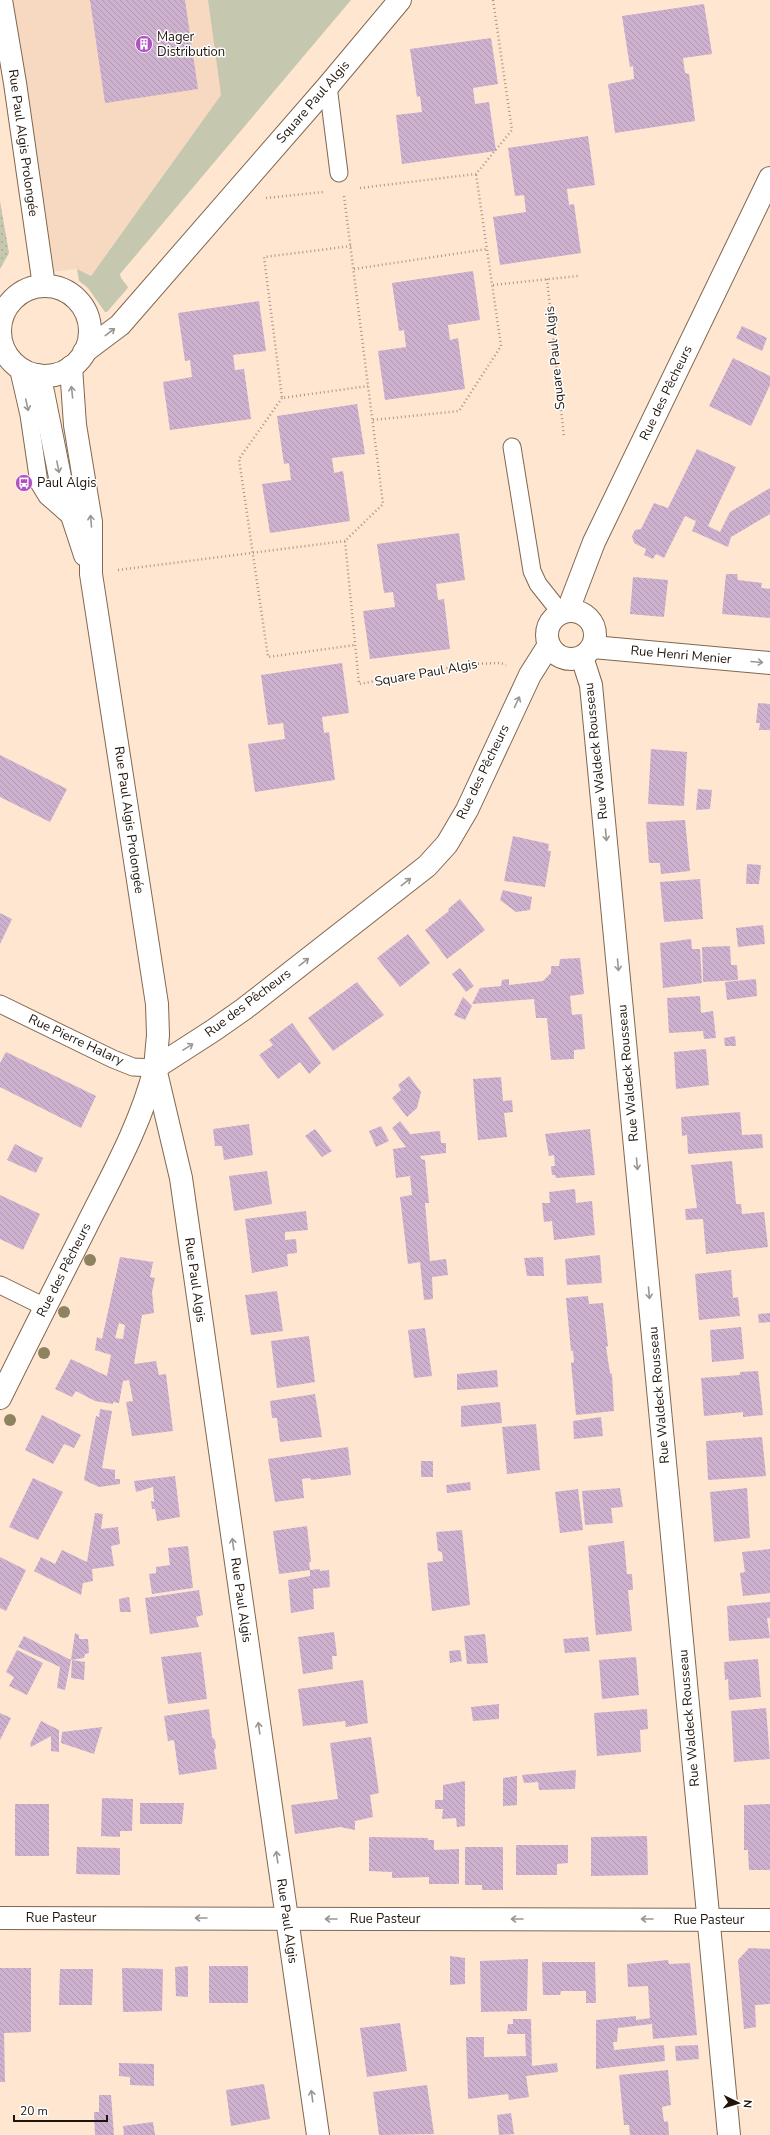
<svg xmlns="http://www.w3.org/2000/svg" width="770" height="2135" viewBox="0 0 770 2135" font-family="'Nunito Sans',sans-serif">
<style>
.built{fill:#f6d9c0}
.green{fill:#c5c7ae}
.park{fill:url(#park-dots)}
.building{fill:url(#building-back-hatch);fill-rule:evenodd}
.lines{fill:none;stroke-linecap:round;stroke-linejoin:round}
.service-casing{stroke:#816750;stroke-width:19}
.minor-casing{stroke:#816750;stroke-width:24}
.tertiary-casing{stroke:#816750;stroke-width:24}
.path{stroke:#a99686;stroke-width:2.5;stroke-dasharray:1 3;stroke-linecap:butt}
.service{stroke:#fff;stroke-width:17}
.minor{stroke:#fff;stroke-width:22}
.tertiary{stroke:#fff;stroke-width:22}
.tree{fill:#8d8360}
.oneway{stroke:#9a9692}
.labels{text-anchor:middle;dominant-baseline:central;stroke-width:3;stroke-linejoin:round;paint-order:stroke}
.poi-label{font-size:13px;fill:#1f150c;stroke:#fff;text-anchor:start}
.street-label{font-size:13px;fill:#1f150c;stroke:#fff}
</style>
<defs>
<pattern id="park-dots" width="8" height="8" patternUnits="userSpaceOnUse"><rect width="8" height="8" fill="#c5c7ae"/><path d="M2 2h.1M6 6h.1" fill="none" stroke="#a9aa94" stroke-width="1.8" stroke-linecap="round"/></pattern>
<pattern id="building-back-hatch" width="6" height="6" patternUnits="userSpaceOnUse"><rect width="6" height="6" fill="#cdb1ce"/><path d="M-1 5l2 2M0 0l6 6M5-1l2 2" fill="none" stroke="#b097b0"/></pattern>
</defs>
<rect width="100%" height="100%" fill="#fee6d1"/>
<path class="built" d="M0,0H208L221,95L91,276L77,269L42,273Z"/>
<path class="green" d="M208,0H351L120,274L121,278L128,287L127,289L107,312H105L88,288L79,281L77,269L91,276L221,95Z"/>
<path class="park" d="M0,201L9,253L0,269Z"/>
<g class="building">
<path d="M90,0H185L198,89L105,103Z"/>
<path d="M704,4L712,54L683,58L685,73L689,74L695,121L615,133L608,84L634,79L633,66L630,67L622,16Z"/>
<path d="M491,38L498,84L473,88L475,104L489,102L496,151L402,164L396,115L422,112L420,96L417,97L410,49Z"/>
<path d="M588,136L595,185L567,189L569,205L574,204L581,253L500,265L493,217L526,212L524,195L515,196L508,148Z"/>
<path d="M473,271L480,320L448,325L450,340L458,338L465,389L385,400L378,351L406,347L404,330L399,331L392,283Z"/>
<path d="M259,301L266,351L233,355L235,370L244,369L251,419L170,430L163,382L192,377L190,360L185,361L178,313Z"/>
<path d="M742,326L767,338L762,351L736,338Z"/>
<path d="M733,358L770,376V385L751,426L709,406Z"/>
<path d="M357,404L365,454L332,458L334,473L343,471L350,521L270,533L262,484L291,480L289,463L284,464L277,416Z"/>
<path d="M697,449L736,467L708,526L720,532L730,512L770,488V514L731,537L728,547L692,531L696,521L685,516L664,558L656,554L653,559L644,555L646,549L634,543L632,536L635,530L641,529L654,503L668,508Z"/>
<path d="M459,533L465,580L436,584L438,600L444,599L450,649L370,659L363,611L395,607L393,592L384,593L377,544Z"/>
<path d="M726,574H737L738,580L762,583L761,588L770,589V618L722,614Z"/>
<path d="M633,577L668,580L664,617L630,614Z"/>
<path d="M342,663L349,713L322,717L324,733L329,732L335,780L255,792L248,744L285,739L283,723L268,725L261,675Z"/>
<path d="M758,703L770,704V730H759L760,723H756Z"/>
<path d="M651,749L687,752L684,806L648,804Z"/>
<path d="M0,755L67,789L50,822L0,797Z"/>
<path d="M698,789L712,790L710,809L696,810Z"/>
<path d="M685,820L690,871L661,874L660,863H649L646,822Z"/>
<path d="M513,836L549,844L548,851H551L545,887L504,881Z"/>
<path d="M747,864L761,865L759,884H746Z"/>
<path d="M700,879L703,919L664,922L660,882Z"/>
<path d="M503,890L532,897L530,910L516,912L500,900Z"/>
<path d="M460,899L485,930L447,959L425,930L449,911L448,909Z"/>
<path d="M0,913L12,919L0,944Z"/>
<path d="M763,925L765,944L738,947L736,928Z"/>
<path d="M408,934L430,963L400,987L377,958Z"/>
<path d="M691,939L692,949H700L702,983L663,988L660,943Z"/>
<path d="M730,946L731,965H737L738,980L703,982L702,947Z"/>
<path d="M580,958L584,994L570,996L572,1015L582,1014L585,1049L574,1050V1059L551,1060L547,1018H536L534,999L472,1004L480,988L501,986L502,980L509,979V985L543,981L551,973V966H559L560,959Z"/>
<path d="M460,968L474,986L466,992L452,974Z"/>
<path d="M756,979L757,996L727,1000L725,982Z"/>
<path d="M357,982L384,1015L333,1051L308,1018Z"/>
<path d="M700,996L701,1013L713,1011L716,1038L704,1039L703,1031L669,1033L667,998Z"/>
<path d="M463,997L472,1006L465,1020L454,1015Z"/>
<path d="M292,1023L321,1063L309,1074L300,1062L278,1079L259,1055L273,1045L269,1040Z"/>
<path d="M735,1036L736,1046H725L724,1038Z"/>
<path d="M706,1049L709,1085L676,1089L674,1052Z"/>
<path d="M6,1052L96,1096L81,1128L0,1087V1063Z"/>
<path d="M409,1076L421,1092L417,1108L407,1117L392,1098L401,1090L398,1085Z"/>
<path d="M501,1077L503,1101L512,1100L513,1112L504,1113L507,1137L478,1140L473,1079Z"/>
<path d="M740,1112L742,1135L762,1134L763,1148L688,1154L687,1135L682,1136L681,1117Z"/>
<path d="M400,1121L411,1135V1134L440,1131L441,1143H446V1153L420,1156L421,1159L425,1160L429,1203H425L430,1261L446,1259L448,1275L432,1277L433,1299L424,1300L420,1262L408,1264L400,1197L412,1195L410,1176L396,1178L393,1149L406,1147L392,1128Z"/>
<path d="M249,1124L253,1155L224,1160L222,1146H215L213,1129Z"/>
<path d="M381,1126L389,1141L376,1147L369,1131Z"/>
<path d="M315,1129L332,1151L322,1157L305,1136Z"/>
<path d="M590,1129L595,1175L556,1178L555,1175H552L551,1166H555L554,1155L549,1156L545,1134Z"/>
<path d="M15,1144L43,1158L36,1173L7,1160Z"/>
<path d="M732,1161L736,1204H741L742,1214L764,1212L768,1247L706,1254L703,1219L686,1220L685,1209L697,1208L691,1165Z"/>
<path d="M267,1171L272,1204L234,1211L229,1176Z"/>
<path d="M575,1189L576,1203L592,1201L595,1235L554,1240L552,1221L544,1222L542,1203H550L549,1192Z"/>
<path d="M0,1195L40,1214L23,1250L0,1239Z"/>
<path d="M306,1211L308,1230L285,1232V1240L296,1239L297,1253L287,1254L288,1266L252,1273L245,1219Z"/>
<path d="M600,1255L602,1283L567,1285L565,1259Z"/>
<path d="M120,1257L153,1262L150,1277L155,1278L152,1292L154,1313L142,1315L134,1364L156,1361L159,1375L166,1374L173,1431L132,1436L126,1402L133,1401L129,1380L123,1381L119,1403L113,1402V1404L95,1401L76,1391L72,1397L55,1389L71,1359L107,1376L111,1355L95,1350L97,1337L102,1339ZM119,1323L125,1325L123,1339L115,1338Z"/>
<path d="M543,1257L544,1276H527L524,1258Z"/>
<path d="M731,1270L733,1298L738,1297L740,1316L699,1320L695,1274Z"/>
<path d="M277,1291L283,1331L251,1335L245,1295Z"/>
<path d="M588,1296L589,1304L603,1303L608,1346L606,1347L610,1373L612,1374L614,1411L576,1415L571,1363L574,1362L573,1351H571L566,1298Z"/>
<path d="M770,1313V1322L759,1323L758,1314Z"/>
<path d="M741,1327L744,1359L712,1362L710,1330Z"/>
<path d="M425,1328L432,1376L414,1378L408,1330Z"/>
<path d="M309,1336L315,1382L277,1388L271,1341Z"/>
<path d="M497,1370L498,1387L457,1390V1374Z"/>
<path d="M758,1371L763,1415L743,1417V1412L704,1416L701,1378L740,1375V1372Z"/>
<path d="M315,1394L322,1437L280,1442L277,1418H272L270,1401Z"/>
<path d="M500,1402L502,1423L461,1427V1406Z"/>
<path d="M100,1409L112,1411L102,1468L115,1470V1479H120V1484L99,1487L84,1480L96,1416L99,1417Z"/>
<path d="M42,1415L81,1435L74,1448L64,1444L53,1464L25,1450Z"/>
<path d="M601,1417L603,1436L574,1439L573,1421Z"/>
<path d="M536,1424L540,1470L507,1474L502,1427Z"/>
<path d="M762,1437L766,1476L708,1480L706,1441Z"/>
<path d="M348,1447L351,1475L311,1480L310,1478L302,1479L304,1498L275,1502L268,1459Z"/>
<rect x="421" y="1461" width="12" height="16"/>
<path d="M175,1476L180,1517L157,1521L155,1509H152L151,1501L154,1502L153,1487L136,1492L134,1481Z"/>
<path d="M33,1478L63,1492L38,1540L9,1527Z"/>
<path d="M470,1482L471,1490L447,1493L446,1485Z"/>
<path d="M620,1488L623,1507L611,1508L613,1523L585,1525L582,1491Z"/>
<path d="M747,1488L750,1538L714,1542L710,1492Z"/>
<path d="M578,1489L583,1530L560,1533L555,1492Z"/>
<path d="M95,1513L103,1514L101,1529L118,1527L120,1544L111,1546L114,1566L92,1569L93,1581L83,1583L81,1595L34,1571L41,1557L55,1564L62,1550L87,1562Z"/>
<path d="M307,1526L311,1562H309L310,1570L279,1574L273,1531Z"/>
<path d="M462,1530L470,1605L432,1611L427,1563L443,1561L442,1552L438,1551L436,1532Z"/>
<path d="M624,1541L627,1574H632L633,1590H628L632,1631L596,1635L588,1546Z"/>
<path d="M188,1546L193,1588L152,1594L149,1574L156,1573V1567L170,1565L168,1548Z"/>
<path d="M770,1549V1593L743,1596L740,1573L745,1572L742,1552Z"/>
<path d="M0,1557L26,1570L6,1611L0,1608Z"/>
<path d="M320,1569V1571L329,1570L330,1587L313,1589L314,1609L291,1613L288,1580L310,1576V1570Z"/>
<path d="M199,1590L203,1615L196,1617L199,1627L150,1634L145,1598Z"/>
<path d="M129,1597L131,1612H120L119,1599Z"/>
<path d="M770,1602V1618H767L770,1638L729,1641L727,1606Z"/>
<path d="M334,1632L337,1656H332L333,1669L303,1674L298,1637Z"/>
<path d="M75,1633L79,1635V1639H88L89,1653L85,1654L84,1658L71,1660Z"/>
<path d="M485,1634L488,1663L467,1664L464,1636Z"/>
<path d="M24,1636L71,1660L65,1690L57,1688L60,1667L18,1647Z"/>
<path d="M588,1637L590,1651L565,1653L563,1639Z"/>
<path d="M17,1650L43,1663L27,1695L9,1686L14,1677L6,1672Z"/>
<path d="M460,1650L462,1661L450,1663L449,1651Z"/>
<path d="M201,1652L207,1699L168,1704L161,1657Z"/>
<path d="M636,1657L639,1695L602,1699L599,1660Z"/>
<path d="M758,1659L761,1697L729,1700L728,1679L725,1680L724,1662Z"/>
<path d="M72,1660L85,1662L84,1680L71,1678Z"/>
<path d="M363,1680L368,1723L346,1727L345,1721L303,1726L298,1689Z"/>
<path d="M499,1704V1719L473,1721L471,1707Z"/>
<path d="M766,1708L770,1759L734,1762L731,1711Z"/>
<path d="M209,1709L212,1737L215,1740L216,1748L214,1750L217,1769L179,1775L174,1740L168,1741L164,1716Z"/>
<path d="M647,1709L648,1729L640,1730L641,1752L597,1756L594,1713Z"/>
<path d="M0,1713L11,1718L0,1740Z"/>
<path d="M41,1721L59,1730V1752L51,1751V1736L31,1747L30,1744Z"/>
<path d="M102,1727L94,1754L61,1743L62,1732Z"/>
<path d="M371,1737L379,1793L370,1795L373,1817L355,1821V1830L340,1827L295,1834L291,1805L338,1799L330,1743Z"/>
<path d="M576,1770L575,1789L539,1790L538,1782L524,1783L522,1775Z"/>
<path d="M517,1776V1805L503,1806V1778Z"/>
<path d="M465,1781V1826L457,1827L456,1818L442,1819L443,1809H435V1800H443V1785Z"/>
<path d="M102,1798L133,1799L132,1831H120V1837L101,1836Z"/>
<path d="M140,1803H184L182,1824H140Z"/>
<rect x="15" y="1804" width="34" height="52"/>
<path d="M770,1804V1870H749L748,1850H744V1805Z"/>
<path d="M647,1836L648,1875L591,1876V1837Z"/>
<path d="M369,1837L428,1838V1840H434V1850L459,1849V1884H429V1877L392,1878V1872L369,1871Z"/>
<path d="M516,1845H568V1863L557,1864V1875H516Z"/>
<path d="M77,1847L120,1848V1875L76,1874Z"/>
<path d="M465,1847H503V1890H482V1885H465Z"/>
<path d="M749,1948L770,1949V2004L755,2005L756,2027L744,2029L738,1960Z"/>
<path d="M450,1956L465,1958V1984L450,1985Z"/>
<path d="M528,1959L527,2011L481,2012L480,1961Z"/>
<path d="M668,1960L669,1964L690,1963L697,2035L653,2039L652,2024L618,2028L617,2042H613L614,2050L664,2045L665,2061L596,2069V2020L636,2016V2020L650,2018L648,1986L628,1987L627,1964Z"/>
<path d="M542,1962H595L596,2003H586V1991H561L560,1995H543Z"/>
<path d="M188,1966V1997L176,1996L175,1967Z"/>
<rect x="209" y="1966" width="39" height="37"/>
<path d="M0,1968H31V2032L4,2033L5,2082H0Z"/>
<path d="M122,1968L163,1969L162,2011L123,2012Z"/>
<path d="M60,1969H93L92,2005H59Z"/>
<path d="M513,2019H531L532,2066L557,2063L558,2072L526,2076L529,2097L509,2100L508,2094L468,2099L466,2037H484V2057L526,2056L525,2034H507L508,2024H513Z"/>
<path d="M400,2023L407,2071L367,2077L360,2028Z"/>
<path d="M698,2045L699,2059L676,2061L675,2046Z"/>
<path d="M119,2063L154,2064V2086L130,2085V2077L119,2076Z"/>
<path d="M668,2070L671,2105L662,2107L664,2122L668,2121L669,2135H630L629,2125H624L619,2075Z"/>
<path d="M264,2084L270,2119L231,2126L226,2090Z"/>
<path d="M427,2085L434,2134L379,2135L373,2092Z"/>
<path d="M99,2095H111L114,2135H95L94,2112H99Z"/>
<path d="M511,2113L514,2134L499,2135L497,2115Z"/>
<path d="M153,2122L155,2135H124L123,2126Z"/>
</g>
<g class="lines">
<defs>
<g id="service">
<path d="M328,86L339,173"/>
<path d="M18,367L29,415L39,483L47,496L72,518"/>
<path d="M512,447L532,571L538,584L561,613"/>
<path d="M0,1004L113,1059L133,1067L155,1068"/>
<path d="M0,1285L45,1307"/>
</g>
<g id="minor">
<path d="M84,352L120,325L328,86L400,0"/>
<path d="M568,610L594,542L770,178"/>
<circle cx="571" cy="635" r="24"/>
<path d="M593,647L770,663"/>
<path d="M582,657L591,685L729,2135"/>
<path d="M0,1398C28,1341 57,1284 86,1227C112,1175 141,1124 155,1068L214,1030L244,1009L427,866L447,844L467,810L530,675L549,645"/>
<path d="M0,1918L770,1920"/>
</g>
<g id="tertiary">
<path d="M1,0L15,83L44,286"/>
<circle cx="45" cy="331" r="45"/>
<path d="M71,367L75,425L91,522V574L157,1004L158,1035L155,1068L181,1178L318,2135"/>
<path d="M37,375L43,392L61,482L85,555"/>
</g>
</defs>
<use href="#service" class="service-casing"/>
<use href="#minor" class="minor-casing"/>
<use href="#tertiary" class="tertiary-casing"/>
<g class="path">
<path d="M360,188L476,174L512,130L493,0"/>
<path d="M344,196L383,504L345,541L359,684L469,664L501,663L506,665"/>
<path d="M266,198L323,192"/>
<path d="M351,246L264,257L282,398L368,386"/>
<path d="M354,269L487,249"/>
<path d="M547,279L564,437"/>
<path d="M493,285L578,276"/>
<path d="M282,398L239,459L268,657L355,645"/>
<path d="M373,420L459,411L501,346L476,174"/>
<path d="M118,570L345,541"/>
</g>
<use href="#service" class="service"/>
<use href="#minor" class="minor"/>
<use href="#tertiary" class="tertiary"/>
</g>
<g class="tree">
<circle cx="90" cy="1260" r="6"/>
<circle cx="64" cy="1312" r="6"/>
<circle cx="44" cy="1353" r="6"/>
<circle cx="10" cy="1420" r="6"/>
</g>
<defs><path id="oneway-shaft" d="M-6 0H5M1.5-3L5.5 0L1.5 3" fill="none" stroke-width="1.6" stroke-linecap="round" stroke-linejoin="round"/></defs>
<g class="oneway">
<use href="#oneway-shaft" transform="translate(110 332) rotate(-37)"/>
<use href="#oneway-shaft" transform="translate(72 392) rotate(-96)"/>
<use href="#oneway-shaft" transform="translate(27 405) rotate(78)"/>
<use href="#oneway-shaft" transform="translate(58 467) rotate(79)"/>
<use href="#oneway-shaft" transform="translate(91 521) rotate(-95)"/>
<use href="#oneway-shaft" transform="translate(757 662) rotate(5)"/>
<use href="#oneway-shaft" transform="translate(517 702) rotate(-65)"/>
<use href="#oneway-shaft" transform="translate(606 835) rotate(85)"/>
<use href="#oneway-shaft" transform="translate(406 882) rotate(-38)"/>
<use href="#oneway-shaft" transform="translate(304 962) rotate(-38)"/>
<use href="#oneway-shaft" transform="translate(618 965) rotate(85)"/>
<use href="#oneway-shaft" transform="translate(188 1047) rotate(-32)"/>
<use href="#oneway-shaft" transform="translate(637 1164) rotate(85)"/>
<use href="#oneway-shaft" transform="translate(649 1293) rotate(85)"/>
<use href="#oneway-shaft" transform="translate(233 1544) rotate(-98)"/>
<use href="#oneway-shaft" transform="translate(259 1728) rotate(-98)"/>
<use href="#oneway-shaft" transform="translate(277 1857) rotate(-98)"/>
<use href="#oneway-shaft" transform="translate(201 1918) rotate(-180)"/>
<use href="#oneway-shaft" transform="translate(331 1919) rotate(-180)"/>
<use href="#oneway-shaft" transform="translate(517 1919) rotate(-180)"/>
<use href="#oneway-shaft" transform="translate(647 1919) rotate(-180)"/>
<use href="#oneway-shaft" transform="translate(312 2096) rotate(-98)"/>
</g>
<defs>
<symbol id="building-disc" viewBox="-11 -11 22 22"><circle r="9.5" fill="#ae53bf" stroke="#fff"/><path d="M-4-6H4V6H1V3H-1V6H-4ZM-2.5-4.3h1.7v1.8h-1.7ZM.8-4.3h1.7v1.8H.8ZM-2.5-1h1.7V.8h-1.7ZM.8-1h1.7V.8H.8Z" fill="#fff"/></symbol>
<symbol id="bus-disc" viewBox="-11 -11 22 22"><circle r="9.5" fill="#ae53bf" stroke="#fff"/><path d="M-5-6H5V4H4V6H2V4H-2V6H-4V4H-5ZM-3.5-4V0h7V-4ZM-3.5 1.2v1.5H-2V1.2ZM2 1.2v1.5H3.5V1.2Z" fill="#fff"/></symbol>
</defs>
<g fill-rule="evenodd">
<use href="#building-disc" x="134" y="34" width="20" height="20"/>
<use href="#bus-disc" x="14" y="473" width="20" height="20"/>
</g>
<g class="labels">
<g class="poi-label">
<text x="157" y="37">Mager<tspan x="157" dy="15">Distribution</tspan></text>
<text x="37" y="483">Paul Algis</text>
</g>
<g class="street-label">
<text transform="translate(313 102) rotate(-49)">Square Paul Algis</text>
<text transform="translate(23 143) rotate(82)">Rue Paul Algis Prolongée</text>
<text transform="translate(555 358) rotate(-96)">Square Paul Algis</text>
<text transform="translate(666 393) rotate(-64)">Rue des Pêcheurs</text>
<text transform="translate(681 655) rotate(5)">Rue Henri Menier</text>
<text transform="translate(426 673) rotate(-10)">Square Paul Algis</text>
<text transform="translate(596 751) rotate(-96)">Rue Waldeck Rousseau</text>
<text transform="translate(483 772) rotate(-64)">Rue des Pêcheurs</text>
<text transform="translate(129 820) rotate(82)">Rue Paul Algis Prolongée</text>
<text transform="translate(248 1003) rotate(-37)">Rue des Pêcheurs</text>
<text transform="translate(76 1040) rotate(25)">Rue Pierre Halary</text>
<text transform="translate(628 1073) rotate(-95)">Rue Waldeck Rousseau</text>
<text transform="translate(64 1270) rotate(-63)">Rue des Pêcheurs</text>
<text transform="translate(195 1280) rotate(82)">Rue Paul Algis</text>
<text transform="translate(659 1395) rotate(-95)">Rue Waldeck Rousseau</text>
<text transform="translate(241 1600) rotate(82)">Rue Paul Algis</text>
<text transform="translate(689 1718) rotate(-95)">Rue Waldeck Rousseau</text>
<text x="61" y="1918">Rue Pasteur</text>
<text x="385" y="1919">Rue Pasteur</text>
<text x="709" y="1920">Rue Pasteur</text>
<text transform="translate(287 1921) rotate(82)">Rue Paul Algis</text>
</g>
</g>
<g transform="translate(738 2103) rotate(95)" stroke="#ffffff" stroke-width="3" paint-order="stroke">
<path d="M0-3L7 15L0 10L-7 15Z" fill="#1f150c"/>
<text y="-6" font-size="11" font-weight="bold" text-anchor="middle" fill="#1f150c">N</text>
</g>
<path d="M14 2115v6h93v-6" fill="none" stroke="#1f150c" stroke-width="2"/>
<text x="20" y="2115" font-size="12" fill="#1f150c" stroke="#ffffff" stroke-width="3" paint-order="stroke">20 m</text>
</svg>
